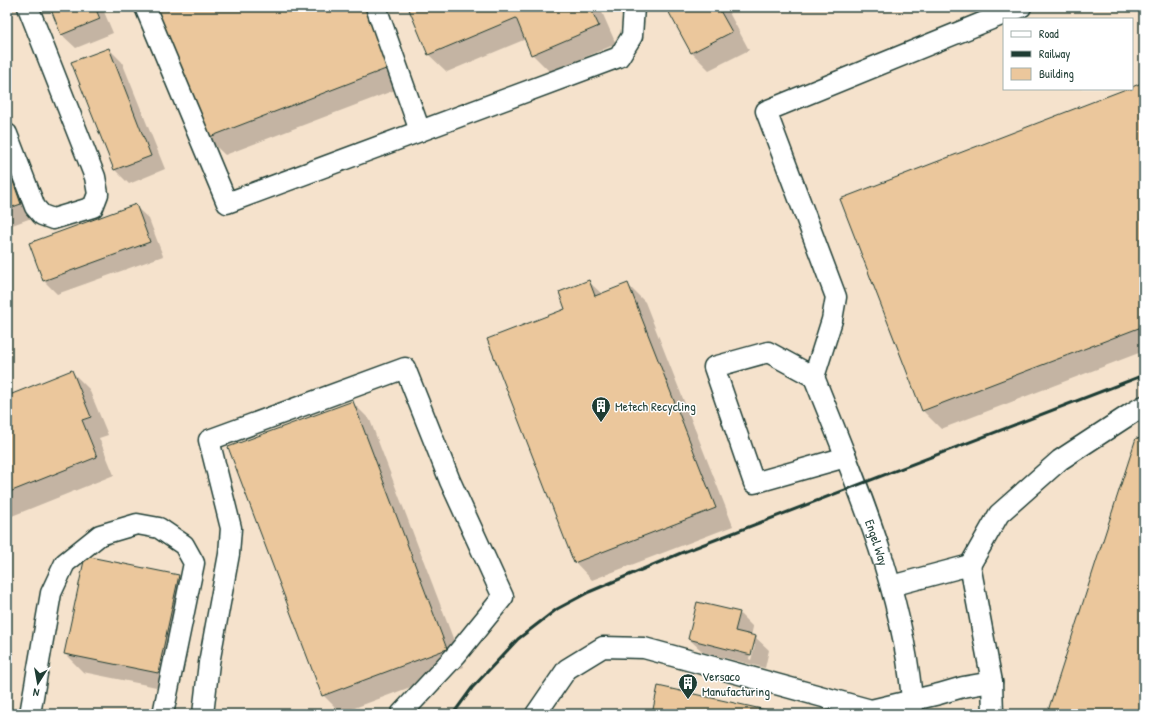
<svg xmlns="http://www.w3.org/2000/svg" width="1151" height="721" viewBox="0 0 1151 721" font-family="'Patrick Hand',sans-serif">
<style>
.built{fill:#f5e2cc;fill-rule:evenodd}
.shadow{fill:#0003;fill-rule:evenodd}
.building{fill:#ebc79c;stroke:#1f3d34}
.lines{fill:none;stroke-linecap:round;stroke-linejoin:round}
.minor-casing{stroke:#1f3d34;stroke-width:23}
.minor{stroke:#fff;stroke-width:20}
.rail{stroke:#1f3d34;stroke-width:3}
.labels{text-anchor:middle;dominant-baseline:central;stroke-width:3;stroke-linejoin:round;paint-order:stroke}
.poi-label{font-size:13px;fill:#1f3d34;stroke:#fff;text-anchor:start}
.street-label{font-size:13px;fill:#1f3d34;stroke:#fff}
</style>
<rect width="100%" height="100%" fill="#f9eee1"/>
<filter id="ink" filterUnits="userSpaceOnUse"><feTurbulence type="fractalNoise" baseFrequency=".025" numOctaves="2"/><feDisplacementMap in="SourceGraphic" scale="8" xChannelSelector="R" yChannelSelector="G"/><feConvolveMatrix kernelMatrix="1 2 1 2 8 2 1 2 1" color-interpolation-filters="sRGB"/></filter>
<g filter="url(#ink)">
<path class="built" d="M7,7H1144V714H7ZM1004,19H1132V89H1004Z"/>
<g class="shadow">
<path d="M51,7H102L113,33L76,48L62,35Z"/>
<path d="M156,7H377L408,85L225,155L207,138Z"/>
<path d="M409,7H607L601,10L616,44L550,72L532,54L526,39L447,72L429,55Z"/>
<path d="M668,7H726L749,50L709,70L692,53Z"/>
<path d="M109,49L122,62L165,169L129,184L115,170L73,63Z"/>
<path d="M1144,83V351L941,429L923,411L841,200L1129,89H1132V88Z"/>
<path d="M7,142L34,217L7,227Z"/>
<path d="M135,206L149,219L163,256L57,294L43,280Z"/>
<path d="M589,282L602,294L627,284L645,302L733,526L592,580L575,562L567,309Z"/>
<path d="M71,371L89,389L108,435L99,438L114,475L7,518V397Z"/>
<path d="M352,402L370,420L464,667L341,713L323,695Z"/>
<path d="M178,576L196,594L176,691L83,672L65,654Z"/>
<path d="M739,613L753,627L751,636L755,637L769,650L765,668L703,652L689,639ZM752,645H755L751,660L749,659Z"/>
</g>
<g class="building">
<path d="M50,7H95L100,19L61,35Z"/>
<path d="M155,7H367L391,67L207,138Z"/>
<path d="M408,7H590L599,26L531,55L516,18L428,55Z"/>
<path d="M666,7H718L732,32L691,53Z"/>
<path d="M109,48L151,156L114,170L71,62Z"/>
<path d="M1144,82V326L922,411L840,199L1126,89H1132V87Z"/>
<path d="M7,164L21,204L7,209Z"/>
<path d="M136,204L150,242L43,281L29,243Z"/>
<path d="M589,280L595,296L628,283L716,508L574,563L487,339L565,309L559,292Z"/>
<path d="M72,370L91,417L82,420L97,457L7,493V396Z"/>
<path d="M353,401L447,649L322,696L228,447Z"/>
<path d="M1136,438L1144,440V714H1047Z"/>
<path d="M85,556L179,575L158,673L64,654Z"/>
<path d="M697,602L740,612L735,631L756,636L751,655L688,639Z"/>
<path d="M658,686L784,714H652Z"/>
</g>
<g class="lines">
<defs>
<g id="minor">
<path d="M145,7L227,203L619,57L632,36L634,7"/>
<path d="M376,7L420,131"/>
<path d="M7,134L35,207L42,215L53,219L93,207L98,194L95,177L28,7"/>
<path d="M814,377L832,320L836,297L766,111L1021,7"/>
<path id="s1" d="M814,377C857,486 906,595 913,713"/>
<path d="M814,377L768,352L714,367L754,483L846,457"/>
<path d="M970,565L999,514L1060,460L1132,413L1144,406"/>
<path d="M992,682L993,714"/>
<path d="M30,714L51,593L65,563L100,535L137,524L159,528L184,545L194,563L163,714"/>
<path d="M203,714L209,663L229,554L231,528L209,440L405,368L450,481L503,597L456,655L401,714"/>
<path d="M536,714L567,669L603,647L644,648L871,710L939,694L963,687L992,682L970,565L891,586"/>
</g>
</defs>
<use href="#minor" class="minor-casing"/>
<use href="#minor" class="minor"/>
<path class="rail" d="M453,714L472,688L518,639L557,609L589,592L681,553L1144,375"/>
</g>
</g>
<defs>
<symbol id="building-pin" viewBox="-11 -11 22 30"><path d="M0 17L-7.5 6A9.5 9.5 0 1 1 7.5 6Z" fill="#1f3d34" stroke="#fff"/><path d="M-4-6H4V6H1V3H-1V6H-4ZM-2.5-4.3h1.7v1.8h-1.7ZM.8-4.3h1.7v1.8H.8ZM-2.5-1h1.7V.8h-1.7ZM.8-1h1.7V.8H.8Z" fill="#fff"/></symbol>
</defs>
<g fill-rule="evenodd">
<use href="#building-pin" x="590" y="395" width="22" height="30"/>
<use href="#building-pin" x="677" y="672" width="22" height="30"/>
</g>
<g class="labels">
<g class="poi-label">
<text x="615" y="406">Metech Recycling</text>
<text x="702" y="676">Versaco<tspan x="702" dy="15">Manufacturing</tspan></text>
</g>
<g class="street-label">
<text stroke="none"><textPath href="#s1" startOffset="177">Engel Way</textPath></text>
</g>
</g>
<rect width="1151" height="721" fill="none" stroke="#fff" stroke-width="24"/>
<rect x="12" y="12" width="1127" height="697" fill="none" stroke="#1f3d34" stroke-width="1.5" filter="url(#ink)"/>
<rect x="1003" y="18" width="130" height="72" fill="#ffffff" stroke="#a5b1ae"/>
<rect x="1011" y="31" width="20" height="6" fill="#ffffff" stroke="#a5b1ae"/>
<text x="1039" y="38" font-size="12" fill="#1f3d34">Road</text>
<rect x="1011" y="51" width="20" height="6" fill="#1f3d34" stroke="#a5b1ae"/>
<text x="1039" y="58" font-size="12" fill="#1f3d34">Railway</text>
<rect x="1011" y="68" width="20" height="12" fill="#ebc79c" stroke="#a5b1ae"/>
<text x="1039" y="78" font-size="12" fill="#1f3d34">Building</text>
<g transform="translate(38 683) rotate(191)" stroke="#ffffff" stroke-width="3" paint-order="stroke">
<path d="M0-3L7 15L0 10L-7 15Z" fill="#1f3d34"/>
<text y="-6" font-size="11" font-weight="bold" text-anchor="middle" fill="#1f3d34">N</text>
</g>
</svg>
